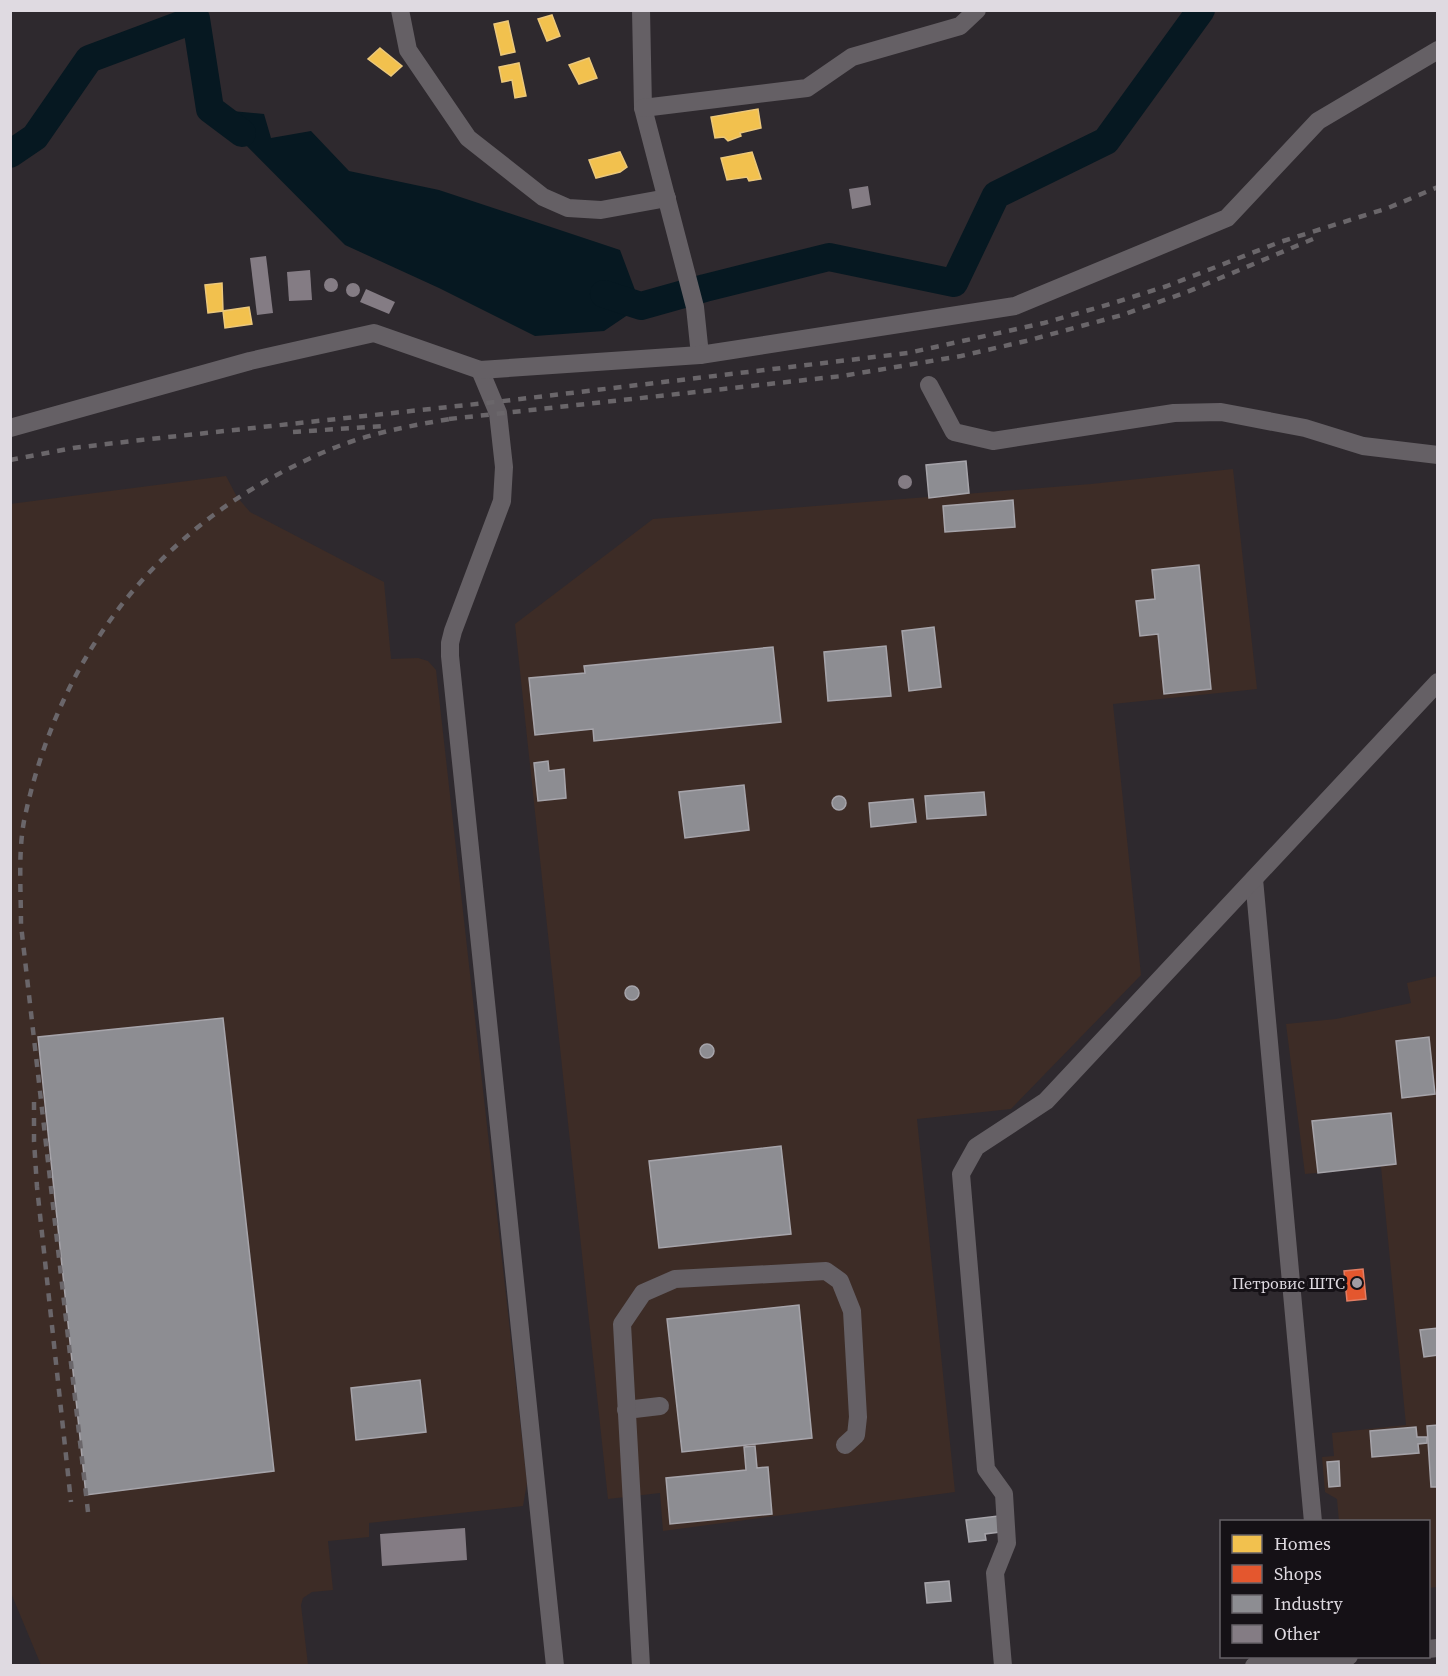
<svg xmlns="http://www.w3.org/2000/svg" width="1448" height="1676" viewBox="0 0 1448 1676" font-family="'Source Serif 4',serif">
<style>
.industrial{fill:#3d2c26}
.water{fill:#061821}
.homes{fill:#f2c14e;stroke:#ecc87a;stroke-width:1.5}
.shops{fill:#e4572e;stroke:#e27e64;stroke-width:1.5}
.industry{fill:#8d8d92;stroke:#a6a4aa;stroke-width:1.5}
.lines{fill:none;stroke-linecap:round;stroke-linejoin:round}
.river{stroke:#061821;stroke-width:28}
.building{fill:#847c84}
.minor{stroke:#656065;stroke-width:18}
.rail{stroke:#6a666a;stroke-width:4.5;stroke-dasharray:8 8;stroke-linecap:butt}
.poi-dot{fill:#a19ca2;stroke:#151116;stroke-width:2}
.labels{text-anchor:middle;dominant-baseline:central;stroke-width:6;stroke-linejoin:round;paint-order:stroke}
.poi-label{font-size:16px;fill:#dfdae1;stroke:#151116;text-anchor:end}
</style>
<rect width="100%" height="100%" fill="#2e292e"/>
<g class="industrial">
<path d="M1233,469L1257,689L1113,704L1141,975L1011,1109L917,1119L955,1492L663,1531L660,1493L608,1499L515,624L653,519L1091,484Z"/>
<path d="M226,476L237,497L250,512L384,582L391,659L418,658L428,661L436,670L527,1483L523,1506L369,1523V1537L328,1541L333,1590L312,1592L303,1598L301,1605L308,1665H41L11,1593L10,504Z"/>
<path d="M1437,976V1587L1429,1588L1428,1522L1339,1521L1337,1499L1325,1492L1322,1457L1334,1456L1332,1433L1406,1425L1381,1167L1305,1174L1286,1024L1336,1019L1411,1003L1407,983Z"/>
</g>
<path class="water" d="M210,109L264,114L271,138L311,131L349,171L439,190L620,250L641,306L604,331L535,336L439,288L345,245Z"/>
<g class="homes">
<path d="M552,15L560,36L547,41L538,19Z"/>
<path d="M508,21L515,52L501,55L494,24Z"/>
<path d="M380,48L402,66L391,76L368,59Z"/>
<path d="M589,58L597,78L579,84L569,65Z"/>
<path d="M519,63L526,96L515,98L512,80L502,82L499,67Z"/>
<path d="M758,109L761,128L740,133L741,136L728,141L724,137L715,138L711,117Z"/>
<path d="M620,152L627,167L620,172L596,178L589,160Z"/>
<path d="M752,152L761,179L749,181L747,177L727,180L721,158Z"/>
<path d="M222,283L223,311L208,313L205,285Z"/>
<path d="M249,307L252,324L225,328L223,311Z"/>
</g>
<path class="shops" d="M1363,1269L1366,1299L1347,1301L1344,1271Z"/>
<g class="industry">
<path d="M966,461L969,493L929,498L926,465Z"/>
<path d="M1013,500L1015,527L945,532L943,506Z"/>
<path d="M1199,565L1211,689L1164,694L1158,634L1140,636L1136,601L1155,599L1152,570Z"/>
<path d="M934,627L941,687L909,691L902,631Z"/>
<path d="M886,646L891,696L828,701L824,652Z"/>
<path d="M773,647L781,722L594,741L593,729L535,735L529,678L585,673L584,666Z"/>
<path d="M548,761L549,771L564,769L566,798L538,801L534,763Z"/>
<path d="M744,785L749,830L685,838L679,792Z"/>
<path d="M984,792L986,815L927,819L925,796Z"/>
<circle cx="839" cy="803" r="7"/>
<path d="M913,799L916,822L871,827L869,803Z"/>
<circle cx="632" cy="993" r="7"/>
<path d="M223,1018L274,1471L86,1495L38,1037Z"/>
<path d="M1429,1037L1435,1094L1402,1098L1396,1041Z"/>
<circle cx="707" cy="1051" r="7"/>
<path d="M1391,1113L1396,1164L1318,1173L1312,1121Z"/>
<path d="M781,1146L791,1234L659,1248L649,1161Z"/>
<path d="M799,1305L812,1438L682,1452L667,1319Z"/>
<path d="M1438,1328V1355L1424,1357L1420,1330Z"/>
<path d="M420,1380L426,1432L356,1440L351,1388Z"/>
<path d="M1438,1425V1487H1431L1427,1426Z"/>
<path d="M1416,1427L1417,1437H1427V1443L1418,1444L1419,1453L1372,1457L1370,1431Z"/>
<path d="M755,1446L757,1468L768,1467L772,1514L670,1524L666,1478L746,1470L744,1447Z"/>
<path d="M1339,1461L1340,1486L1329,1487L1327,1462Z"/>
<path d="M998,1516L1000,1532L985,1534L986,1540L969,1542L966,1520Z"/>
<path d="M949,1581L951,1601L927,1603L925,1583Z"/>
</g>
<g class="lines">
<g class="river">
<path d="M10,154L35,137L89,59L196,19L210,109L242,133"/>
<path d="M604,294L641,306L705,288L829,257L954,283L996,195L1106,141L1201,10"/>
</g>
</g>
<g class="building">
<path d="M868,186L871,205L852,209L849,189Z"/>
<path d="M266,256L273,313L257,315L250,258Z"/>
<path d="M310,270L312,300L289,301L287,272Z"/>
<circle cx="331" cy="285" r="7"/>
<circle cx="353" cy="290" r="7"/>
<path d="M366,289L395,302L389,314L360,302Z"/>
<circle cx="905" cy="482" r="7"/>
<path d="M465,1528L467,1560L382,1566L380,1534Z"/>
</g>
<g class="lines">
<g class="minor">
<path d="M400,10L408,50L468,138L543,197L568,208L601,210L667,198"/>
<path d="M641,10L643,108L695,307L700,355"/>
<path d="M643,108L807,88L852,57L960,26L977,10"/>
<path d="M480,370L498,413L504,467L502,501L453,631L450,643V656L555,1666"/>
<path d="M929,385L954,432L993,441L1174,413L1221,412L1305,428L1363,446L1438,455"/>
<path d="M10,428L250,361L374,333L480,370L700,355L1015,306L1227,218L1318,121L1438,50"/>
<path d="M1254,879L1313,1522"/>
<path d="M626,1410L660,1406"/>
<path d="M1428,1649L1438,1648"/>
<path d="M641,1666L622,1324L643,1293L675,1279L826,1271L840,1281L852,1311L858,1417L856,1435L845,1445"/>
<path d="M1003,1666L995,1573L1007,1543L1004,1494L986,1469L961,1174L976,1147L1046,1101L1438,682"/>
<path d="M1254,1666L1349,1656"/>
</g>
<g class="rail">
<path d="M449,419L842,376L961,356L1026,341L1122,315L1187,292L1313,239"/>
<path d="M293,432L383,426"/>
<path d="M10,460L73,448L141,440L495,402L908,353L1044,323L1110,304L1167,286L1280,242L1388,208L1438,187"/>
<path d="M34,1102V1141L37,1187L71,1502"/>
<path d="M88,1512L21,925C21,891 18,854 24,821C56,666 146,541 288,469C308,459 329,449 350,442C385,430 420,424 456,418"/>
</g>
</g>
<circle class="poi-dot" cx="1357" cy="1283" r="6"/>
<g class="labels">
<g class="poi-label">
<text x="1345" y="1283">Петровис ШТС</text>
</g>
</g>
<rect width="1448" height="1676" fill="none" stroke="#dfdae1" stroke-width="24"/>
<rect x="1220" y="1520" width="210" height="138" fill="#151116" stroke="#666167" stroke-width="1.5"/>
<rect x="1232" y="1535" width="30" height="18" fill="#f2c14e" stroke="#666167" stroke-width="1.5"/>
<text x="1274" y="1550" font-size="18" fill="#dfdae1">Homes</text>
<rect x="1232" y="1565" width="30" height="18" fill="#e4572e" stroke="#666167" stroke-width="1.5"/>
<text x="1274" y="1580" font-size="18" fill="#dfdae1">Shops</text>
<rect x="1232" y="1595" width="30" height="18" fill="#8d8d92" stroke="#666167" stroke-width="1.5"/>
<text x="1274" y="1610" font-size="18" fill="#dfdae1">Industry</text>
<rect x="1232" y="1625" width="30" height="18" fill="#847c84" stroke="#666167" stroke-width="1.5"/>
<text x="1274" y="1640" font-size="18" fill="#dfdae1">Other</text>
</svg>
